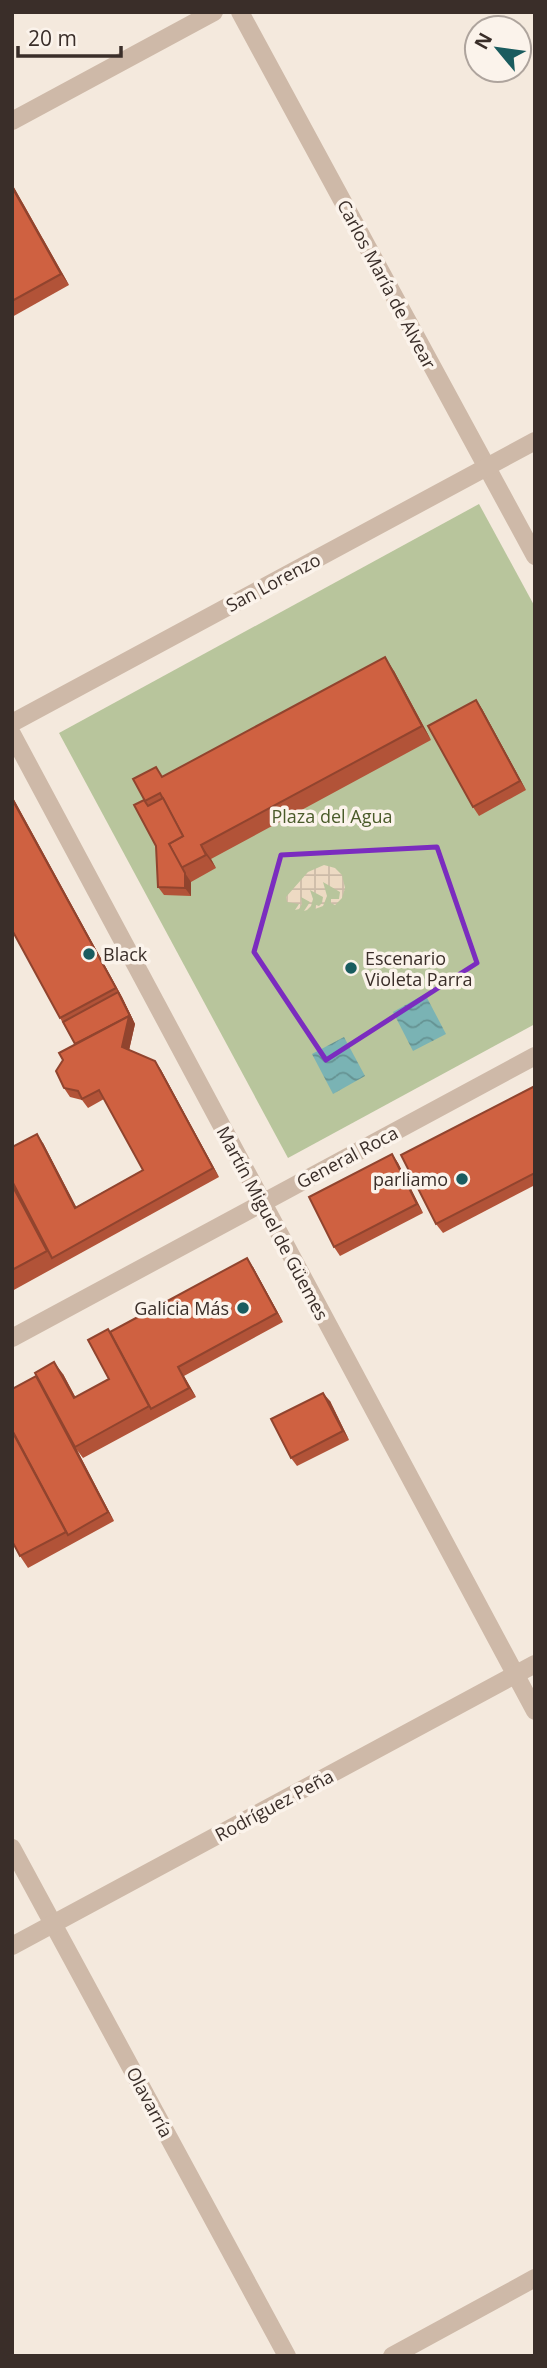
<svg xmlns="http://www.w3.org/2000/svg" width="547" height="2368" viewBox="0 0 547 2368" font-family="'Open Sans',sans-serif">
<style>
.park{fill:#b8c59c}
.plaza{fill:url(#plaza-grid)}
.water{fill:url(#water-waves)}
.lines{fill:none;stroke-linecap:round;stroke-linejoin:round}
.minor{stroke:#ceb9a8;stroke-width:18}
.wall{fill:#b25338}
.shaded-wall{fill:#91442e}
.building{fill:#cf6141;stroke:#91442e;stroke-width:2}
.marked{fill:none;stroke:#7b2cbf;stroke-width:5;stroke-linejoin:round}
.poi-dot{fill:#1a5c5f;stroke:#fbf3eb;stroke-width:2.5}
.labels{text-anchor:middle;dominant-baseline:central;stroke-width:7;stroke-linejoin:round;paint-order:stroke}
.street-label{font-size:18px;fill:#3a2e29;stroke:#fbf3eb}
.park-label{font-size:18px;fill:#4a5b2a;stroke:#fbf3eb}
.poi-label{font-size:18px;fill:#3a2e29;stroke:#fbf3eb;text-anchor:start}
</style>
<defs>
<pattern id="plaza-grid" width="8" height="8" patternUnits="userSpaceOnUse" patternTransform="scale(1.75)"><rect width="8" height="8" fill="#eddac3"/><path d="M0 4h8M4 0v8" fill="none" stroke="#ccbba8"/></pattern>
<pattern id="water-waves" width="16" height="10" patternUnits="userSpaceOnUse" patternTransform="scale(1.75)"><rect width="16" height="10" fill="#7ab3b4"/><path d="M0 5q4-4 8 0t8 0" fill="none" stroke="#659292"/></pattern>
</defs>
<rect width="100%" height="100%" fill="#f4e9dd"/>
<path class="park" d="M479,504L535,607V1024L288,1158L59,733Z"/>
<path class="plaza" d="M324,865L335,868L342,875L345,888L342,898L335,905L331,903V899H339L340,892L323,882L327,896L323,906L315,909L316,905L319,906L322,903L323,897L310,890L313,899L311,906L307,910L304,911L310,902L301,897L302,904L299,909L295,910L299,904L287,902L286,897L308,872Z"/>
<g class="water">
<path d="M425,994L446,1034L413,1051L393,1012Z"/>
<path d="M344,1037L365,1076L333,1094L312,1054Z"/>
</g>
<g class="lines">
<g class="minor">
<path d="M240,12L535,556"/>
<path d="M12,121L214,12"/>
<path d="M12,723L535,441"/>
<path d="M12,734L535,1711"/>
<path d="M12,1338L535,1056"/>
<path d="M12,1848L287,2356"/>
<path d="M12,1946L535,1664"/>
<path d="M392,2356L535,2278"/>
</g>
</g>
<g class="wall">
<path d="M12,184L69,285L12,317Z"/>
<path d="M394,671L431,740L211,859L216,868L191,882V896L164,895L158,887L156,846L144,800L163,777Z"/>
<path d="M476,700L482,709L526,790L479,816L473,807Z"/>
<path d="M12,796L122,997L135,1024L129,1050L155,1061L161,1070L219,1177L12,1291V1147L43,1143L76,1207L143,1170L104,1099L88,1108L82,1100L70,1097L64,1088L75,1044L60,1018Z"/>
<path d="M535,1086V1185L443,1233L436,1224Z"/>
<path d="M392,1154L398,1163L423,1213L340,1256L334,1247Z"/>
<path d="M253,1267L283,1322L184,1376L196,1397L83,1458L77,1450L114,1521L28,1568L20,1556L63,1374L76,1398L109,1379L110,1332Z"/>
<path d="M330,1401L349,1440L297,1466L291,1458Z"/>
</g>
<g class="shaded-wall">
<path d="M12,184L69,285L61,274L12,187Z"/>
<path d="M385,657L394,671L431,740L422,726Z"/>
<path d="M476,700L482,709L526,790L520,781Z"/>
<path d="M12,796L122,997L135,1024L128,1055L122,1047L118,992L12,799Z"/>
<path d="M201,845L211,859L216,868L206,855Z"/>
<path d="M185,873L191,882V896L185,888Z"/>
<path d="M155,1061L161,1070L219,1177L213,1168Z"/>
<path d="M37,1134L43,1143L81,1216L75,1208Z"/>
<path d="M392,1154L398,1163L423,1213L417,1204Z"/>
<path d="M12,1180L52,1258L47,1251L12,1185Z"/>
<path d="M247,1258L253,1267L283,1322L277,1313Z"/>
<path d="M54,1362L63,1374L82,1410L74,1398Z"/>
<path d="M178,1367L184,1376L196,1397L189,1388Z"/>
<path d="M37,1376L43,1385L114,1521L108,1512Z"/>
<path d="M323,1393L330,1401L349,1440L343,1431Z"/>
</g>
<g class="building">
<path d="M12,187L61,274L12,301Z"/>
<path d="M385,657L422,726L201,845L206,855L181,868L169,844L183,836L160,793L145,801L133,779L156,767L162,777Z"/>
<path d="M476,700L520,781L473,807L428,726Z"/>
<path d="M163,798L183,836L169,844L185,873V888L158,887L156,846L134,805L144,800L148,806Z"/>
<path d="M12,799L116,988L60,1018L12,930Z"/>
<path d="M118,992L132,1020L129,1016L75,1044L63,1022Z"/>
<path d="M129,1016L122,1047L155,1061L213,1168L52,1258L12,1181V1147L37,1134L75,1208L143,1170L99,1090L82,1099L78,1091L64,1088L56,1071L63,1060L59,1053Z"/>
<path d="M535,1086V1173L436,1224L401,1155Z"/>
<path d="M392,1154L417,1204L334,1247L309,1197Z"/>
<path d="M12,1185L47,1251L12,1270Z"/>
<path d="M247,1258L277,1313L178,1367L189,1388L151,1409L110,1332Z"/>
<path d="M108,1329L149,1406L75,1447L35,1373L54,1362L74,1398L109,1379L88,1340Z"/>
<path d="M36,1376L108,1512L68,1535L12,1430V1389Z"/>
<path d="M323,1393L343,1431L291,1458L271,1419Z"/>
<path d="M12,1431L66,1532L20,1556L12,1541Z"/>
</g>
<path class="marked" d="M437,847L477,963L326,1060L254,952L281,855Z"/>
<g class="poi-dot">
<circle cx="89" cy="954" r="7"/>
<circle cx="351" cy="968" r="7"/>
<circle cx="462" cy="1179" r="7"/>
<circle cx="243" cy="1308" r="7"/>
</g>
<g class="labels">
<g class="street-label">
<text transform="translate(387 284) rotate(62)">Carlos María de Alvear</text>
<text transform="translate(273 582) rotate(-28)">San Lorenzo</text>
<text transform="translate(347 1157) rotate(-28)">General Roca</text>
<text transform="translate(273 1223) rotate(62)">Martín Miguel de Güemes</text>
<text transform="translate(274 1805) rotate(-28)">Rodríguez Peña</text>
<text transform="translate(150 2102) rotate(62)">Olavarría</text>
</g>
<g class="park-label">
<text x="332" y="816">Plaza del Agua</text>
</g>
<g class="poi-label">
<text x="103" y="954">Black</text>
<text x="365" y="958">Escenario<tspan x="365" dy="21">Violeta Parra</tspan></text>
<text x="448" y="1179" text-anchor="end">parliamo</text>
<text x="229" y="1308" text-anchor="end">Galicia Más</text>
</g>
</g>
<rect width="547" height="2368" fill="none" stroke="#3a2e29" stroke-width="28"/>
<g transform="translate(498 49) rotate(299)"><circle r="33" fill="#fbf3eb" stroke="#aea49d" stroke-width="2"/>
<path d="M0-5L12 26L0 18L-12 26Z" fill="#1a5c5f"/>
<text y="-10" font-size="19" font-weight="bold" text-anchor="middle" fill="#3a2e29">N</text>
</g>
<path d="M18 46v10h103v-10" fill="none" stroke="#3a2e29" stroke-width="3.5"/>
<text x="28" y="46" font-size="21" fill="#3a2e29" stroke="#fbf3eb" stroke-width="5" paint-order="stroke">20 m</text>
</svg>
